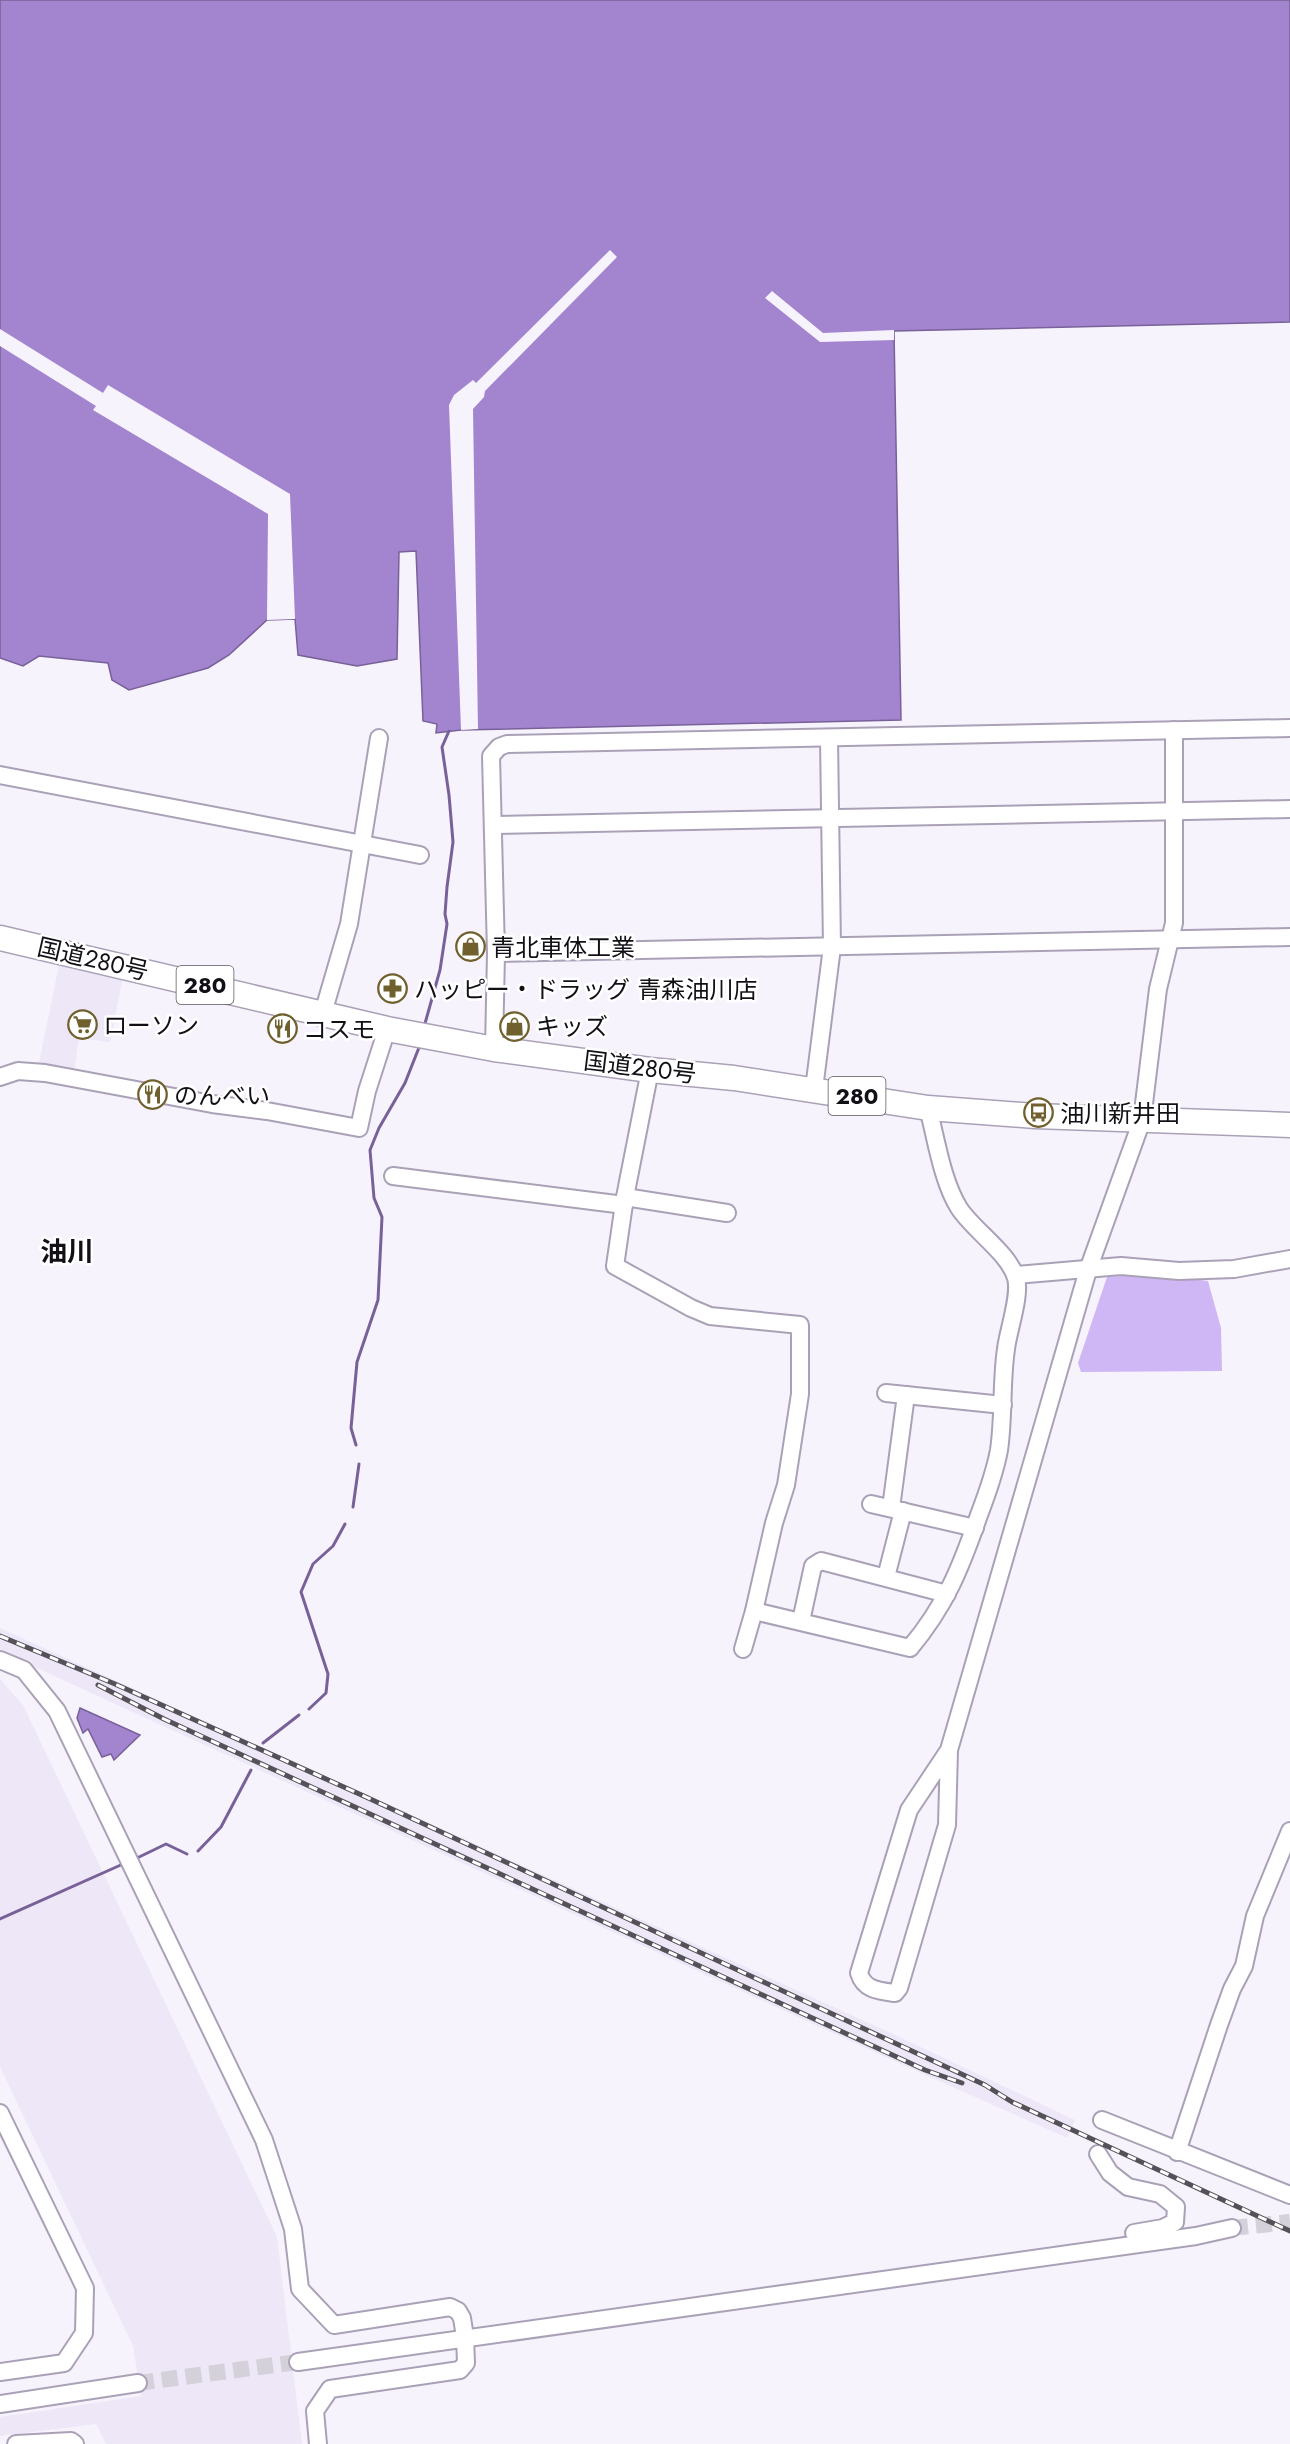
<svg xmlns="http://www.w3.org/2000/svg" width="1290" height="2444" viewBox="0 0 1290 2444" font-family="Jost,'Noto Sans JP',sans-serif">
<style>
.built{fill:#ede7f8}
.forest{fill:#cfb6f5}
.water{fill:#a384cf;stroke:#786198;stroke-width:1.5}
.pier{fill:#f7f3fd}
.lines{fill:none;stroke-linecap:round;stroke-linejoin:round}
.stream{stroke:#786198;stroke-width:3}
.minor-tunnel{stroke:#d5d1da;stroke-width:16;stroke-dasharray:16 8;stroke-linecap:butt}
.minor-casing{stroke:#aaa1b7;stroke-width:20}
.highway-casing{stroke:#aaa1b7;stroke-width:27}
.minor{stroke:#fff;stroke-width:16}
.highway{stroke:#fff;stroke-width:24}
.rail-casing{stroke:#555159;stroke-width:5}
.rail{stroke:#fff;stroke-width:3;stroke-dasharray:9;stroke-linecap:butt}
.labels{text-anchor:middle;dominant-baseline:central;stroke-width:5;stroke-linejoin:round;paint-order:stroke}
.shield{fill:#fff;stroke:#59575c;stroke-width:1.5}
.shield-label{font-size:22px;font-weight:bold;fill:#120f16}
.poi-label{font-size:24px;fill:#120f16;stroke:#fff;text-anchor:start}
.street-label{font-size:24px;fill:#120f16;stroke:#fff}
.quarter-label{font-size:27px;font-weight:bold;fill:#120f16;stroke:#fff}
</style>
<rect width="100%" height="100%" fill="#f7f3fd"/>
<g class="built">
<path d="M60,960L124,972L110,1042L79,1038L74,1073L38,1068Z"/>
<path d="M0,1628L893,2034L1075,2120L1067,2138L881,2055L30,1665L0,1649Z"/>
<path d="M0,1679L23,1705L277,2237L302,2444H106L96,2424L0,2436V2417L141,2396L133,2346L0,2067Z"/>
</g>
<path class="forest" d="M1149,1274L1208,1281L1221,1328L1222,1371L1081,1372L1078,1363L1107,1277Z"/>
<g class="water">
<path d="M0,0H1290V322L894,331L901,720L461,730L436,733L437,724L423,721L416,551L399,552L397,659L357,666L298,655L295,619L267,620L229,655L208,668L129,690L112,680L108,663L39,656L23,666L0,658Z"/>
<path d="M80,1708L140,1735L114,1760L111,1754L102,1757L88,1729L83,1733L77,1718Z"/>
</g>
<g class="pier">
<path d="M610,250L617,257L485,391L484,397L473,409L478,729L461,730L449,405L454,395L473,380L476,383Z"/>
<path d="M772,291L823,333L894,330V340L820,342L765,298Z"/>
<path d="M0,329L103,393L108,385L290,494L295,619L267,620L268,514L93,410L96,406L0,346Z"/>
</g>
<g class="lines">
<g class="stream">
<path d="M424,1027L440,970L447,924L445,914L447,887L453,842L449,795L442,747L449,731"/>
<path d="M356,1445L351,1428L357,1362L378,1300L382,1217L374,1198L370,1150L379,1128L405,1083L420,1045"/>
<path d="M353,1507L359,1464"/>
<path d="M309,1709L326,1693L328,1674L301,1592L313,1564L333,1546L345,1524"/>
<path d="M263,1743L299,1715"/>
<path d="M198,1851L221,1827L251,1770"/>
<path d="M135,1859L166,1844L187,1854"/>
<path d="M0,1919L123,1864"/>
</g>
<g class="minor-tunnel">
<path d="M1232,2228L1290,2222"/>
<path d="M138,2383L298,2362"/>
</g>
<defs>
<g id="minor">
<path d="M0,775L420,855"/>
<path d="M493,825L1290,809"/>
<path d="M496,953L1290,937"/>
<path d="M323,1013L349,924L379,738"/>
<path d="M494,1049L496,953L491,756L499,747L507,744L1290,728"/>
<path d="M650,1070L625,1197L615,1266L691,1308L710,1316L800,1325V1394L786,1485L774,1523L754,1611L743,1649"/>
<path d="M0,1077L18,1071L45,1073L212,1104L267,1111L359,1128L367,1091L387,1029"/>
<path d="M814,1089L832,947L829,738"/>
<path d="M393,1176L624,1205"/>
<path d="M625,1197L727,1213"/>
<path d="M1016,1275L1121,1266L1179,1271L1234,1269L1290,1259"/>
<path d="M886,1393L1003,1405"/>
<path d="M871,1504L975,1528"/>
<path d="M891,1508L906,1395"/>
<path d="M886,1577L903,1511"/>
<path d="M754,1611L910,1648C946,1605 961,1567 979,1515C987,1494 995,1472 999,1450C1004,1416 1001,1383 1006,1349C1008,1331 1021,1295 1016,1278C1009,1253 973,1230 959,1208C942,1181 936,1138 928,1108"/>
<path d="M801,1621L813,1566L821,1561L947,1594"/>
<path d="M0,1660L24,1670L57,1711L264,2140L293,2229L300,2289L334,2325L450,2307L458,2311L462,2318L465,2337L466,2363L460,2370L330,2389L315,2411L318,2444"/>
<path d="M949,1750L909,1810L859,1973C864,1990 879,1991 895,1993L899,1988L947,1825L949,1750L1088,1270L1142,1120L1158,989L1174,923V730"/>
<path d="M0,2113L85,2288L84,2333L64,2363L0,2372"/>
<path d="M1102,2120L1290,2195"/>
<path d="M1177,2152L1219,2025L1232,1989L1244,1966L1255,1916L1290,1831"/>
<path d="M1098,2154L1110,2173L1128,2187L1160,2194L1176,2207L1175,2222L1163,2228L1134,2233"/>
<path d="M298,2362L1196,2236L1232,2228"/>
<path d="M0,2404L138,2383"/>
<path d="M16,2444L71,2441L75,2444"/>
</g>
<path id="highway" d="M0,938L387,1029L494,1049L650,1070L734,1078L928,1108L1035,1116L1290,1125"/>
</defs>
<use href="#minor" class="minor-casing"/>
<use href="#highway" class="highway-casing"/>
<use href="#minor" class="minor"/>
<use href="#highway" class="highway"/>
<defs>
<g id="rail">
<path d="M0,1636L115,1684L366,1797L985,2085L1012,2102L1290,2231"/>
<path d="M98,1685L164,1719L925,2070L962,2083"/>
</g>
</defs>
<use href="#rail" class="rail-casing"/>
<use href="#rail" class="rail"/>
</g>
<defs>
<symbol id="shop-ring" viewBox="-11 -11 22 22"><circle r="9.5" fill="#fff" stroke="#6f602d" stroke-width="1.5"/><path d="M-5-2.5h2.3a2.7 3.5 0 0 1 5.4 0H5L5.5 6h-11ZM-1.5-2.5h3a1.5 2.3 0 0 0-3 0Z" fill="#6f602d"/></symbol>
<symbol id="pharmacy-ring" viewBox="-11 -11 22 22"><circle r="9.5" fill="#fff" stroke="#6f602d" stroke-width="1.5"/><path d="M-2-6h4v4h4v4h-4v4h-4v-4h-4v-4h4Z" fill="#6f602d"/></symbol>
<symbol id="supermarket-ring" viewBox="-11 -11 22 22"><circle r="9.5" fill="#fff" stroke="#6f602d" stroke-width="1.5"/><path d="M-6-5.5h2.5l.6 2H6L4.5 2H-2.5L-4.4-4H-6ZM-1.5 3.2a1.3 1.3 0 1 0 .1 0ZM3 3.2a1.3 1.3 0 1 0 .1 0Z" fill="#6f602d"/></symbol>
<symbol id="restaurant-ring" viewBox="-11 -11 22 22"><circle r="9.5" fill="#fff" stroke="#6f602d" stroke-width="1.5"/><path d="M-5-6h1v4h1v-4h1v4h1v-4h1v5L-1.5 .5V6h-2V.5L-5-1ZM5-6V6H3V1.5H1.5Q1.5-4 5-6Z" fill="#6f602d"/></symbol>
<symbol id="bus-ring" viewBox="-11 -11 22 22"><circle r="9.5" fill="#fff" stroke="#6f602d" stroke-width="1.5"/><path d="M-5-6H5V4H4V6H2V4H-2V6H-4V4H-5ZM-3.5-4V0h7V-4ZM-3.5 1.2v1.5H-2V1.2ZM2 1.2v1.5H3.5V1.2Z" fill="#6f602d"/></symbol>
</defs>
<g fill-rule="evenodd">
<use href="#shop-ring" x="454" y="930" width="33" height="33"/>
<use href="#pharmacy-ring" x="376" y="972" width="33" height="33"/>
<use href="#supermarket-ring" x="66" y="1008" width="33" height="33"/>
<use href="#shop-ring" x="498" y="1010" width="33" height="33"/>
<use href="#restaurant-ring" x="266" y="1012" width="33" height="33"/>
<use href="#restaurant-ring" x="136" y="1078" width="33" height="33"/>
<use href="#bus-ring" x="1022" y="1096" width="33" height="33"/>
</g>
<g class="labels">
<g class="shield">
<rect x="176.5" y="966" width="57" height="38" rx="4.5"/>
<rect x="828.5" y="1077" width="57" height="38" rx="4.5"/>
</g>
<g class="shield-label">
<text x="205" y="985">280</text>
<text x="857" y="1096">280</text>
</g>
<g class="poi-label">
<text x="491" y="947">青北車体工業</text>
<text x="414" y="989">ハッピー・ドラッグ 青森油川店</text>
<text x="103" y="1025">ローソン</text>
<text x="536" y="1026">キッズ</text>
<text x="303" y="1029">コスモ</text>
<text x="174" y="1095">のんべい</text>
<text x="1060" y="1113">油川新井田</text>
</g>
<g class="street-label">
<text transform="translate(93 959) rotate(13)">国道280号</text>
<text transform="translate(640 1067) rotate(7)">国道280号</text>
</g>
<g class="quarter-label">
<text x="67" y="1251">油川</text>
</g>
</g>
</svg>
